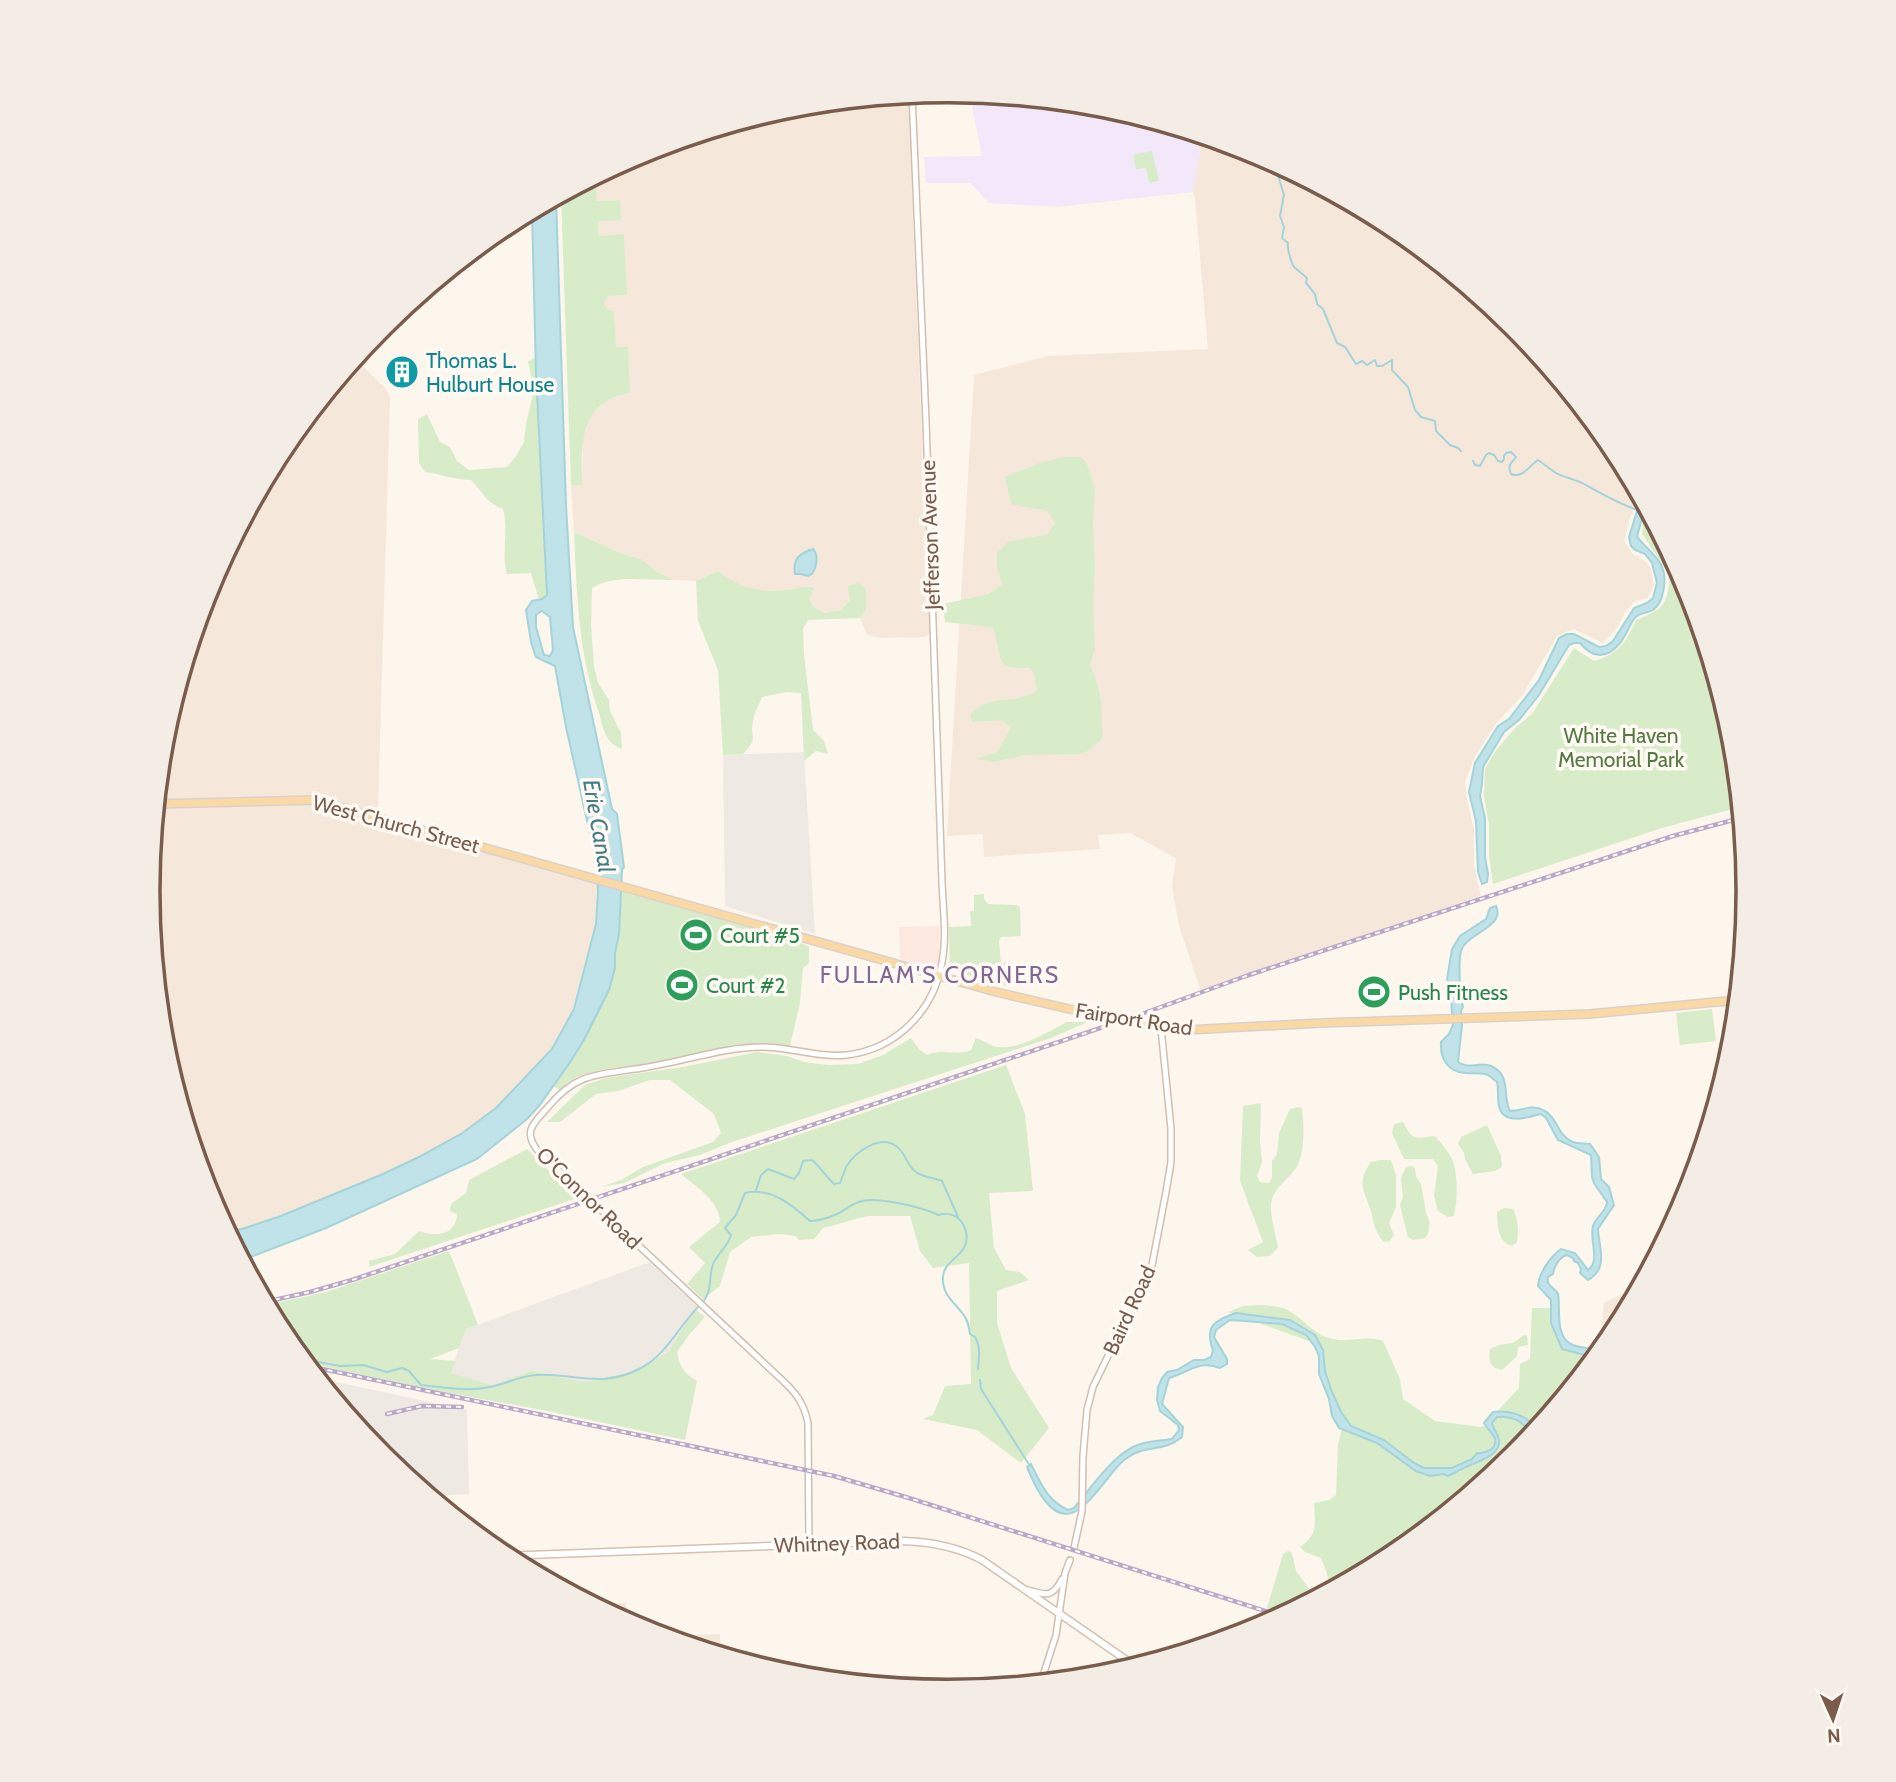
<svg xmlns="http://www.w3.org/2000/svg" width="1896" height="1782" viewBox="0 0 1896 1782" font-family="Cabin,sans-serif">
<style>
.residential{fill:#f5e8da}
.commercial{fill:#fde8e0}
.industrial{fill:#efe9e4}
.education{fill:#f3e8fa}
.green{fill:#d8ecc9}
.water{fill:#bfe3e8;stroke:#a5d3da;stroke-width:2;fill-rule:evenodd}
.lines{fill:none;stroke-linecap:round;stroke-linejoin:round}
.stream{stroke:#a5d3da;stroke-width:2}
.tertiary-casing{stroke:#d1beb0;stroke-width:8}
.secondary-casing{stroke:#d6c0b0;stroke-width:9}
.primary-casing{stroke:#dad1cd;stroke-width:10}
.tertiary{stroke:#fff;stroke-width:5}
.secondary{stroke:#fff;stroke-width:6}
.primary{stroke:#fbd9a5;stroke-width:7}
.rail-casing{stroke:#b9a8c9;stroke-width:4.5}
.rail{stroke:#fffaf3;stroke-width:2;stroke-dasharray:5;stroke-linecap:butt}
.labels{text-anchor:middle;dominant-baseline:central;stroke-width:7;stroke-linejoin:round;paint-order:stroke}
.culture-label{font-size:21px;fill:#0d838f;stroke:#fffaf3;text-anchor:start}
.street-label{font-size:21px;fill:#7a5c4d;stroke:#fffaf3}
.park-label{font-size:21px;fill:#537a41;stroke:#fffaf3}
.leisure-label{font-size:21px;fill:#27864d;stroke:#fffaf3;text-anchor:start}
.water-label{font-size:23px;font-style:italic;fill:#437c86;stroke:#fffaf3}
.neighbourhood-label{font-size:23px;letter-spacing:2px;fill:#846695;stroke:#fffaf3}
.rim{fill:none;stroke:#7a5c4d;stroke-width:3.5}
</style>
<rect width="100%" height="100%" fill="#fdf6ec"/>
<g class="residential">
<path d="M948,91L1003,96L971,101L920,97V94Z"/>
<path d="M908,95L930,634L925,637L879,638L867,635L860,618L866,608L850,600L841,610L825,613L813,607L810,599L813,586H807L784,591H760L746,587L731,581L718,571L696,581L674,580L657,572L641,559L620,553L574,532L571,485L582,484L583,438L591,416L605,402L622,394L629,393L628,347H616L614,311L608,310L604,304L608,296L626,294L623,235L599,236L598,221L620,200L597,201L596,177L642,152L792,106Z"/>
<path d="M1195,134L1255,152L1393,226L1514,326L1613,447L1616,469L1627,472L1639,495L1629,521L1624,541L1633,554L1646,562L1651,569L1654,585L1648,598L1635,601L1626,611L1617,628L1603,643L1573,629L1557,636L1522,696L1497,722L1475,756L1465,782L1468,805L1474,829V866L1481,896L1380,933L1201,991L1179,926L1172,886L1176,858L1130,833L1098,835L1100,849L984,857L983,834L947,836L974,375L1048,356L1208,349L1195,199L1193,192L1200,152Z"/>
<path d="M488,238L489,251L486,256H467Z"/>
<path d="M355,358L386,389L390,398L378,809L376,811L370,812L313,797L157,800L163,735L209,584L283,446Z"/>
<path d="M304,803L319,805L598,882L596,924L574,1009L552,1049L496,1108L461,1134L421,1156L383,1174L281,1216L242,1229L227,1231L209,1197L163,1047L148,891L156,807Z"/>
<path d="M1640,1285L1613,1336L1605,1346L1600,1342L1604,1303Z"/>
<path d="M626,1603L627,1622L592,1604Z"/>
<path d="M720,1634L721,1654L661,1636Z"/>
</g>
<path class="commercial" d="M939,926V956L936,965L929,968L900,959L899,927Z"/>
<g class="industrial">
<path d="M804,752L815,934L725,906L723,755Z"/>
<path d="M650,1262L697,1306L668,1352L631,1372L584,1382L531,1371L492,1385L450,1373L466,1329Z"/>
<path d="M318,1378L467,1410L469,1494L431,1496L382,1456Z"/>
</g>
<path class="education" d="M1003,96L1104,106L1195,134L1200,152L1193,192L1058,207L989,203L970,183H926L924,157L982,156L971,101Z"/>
<g class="green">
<path d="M1152,151L1159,181L1149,183L1146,168L1136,169L1133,155Z"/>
<path d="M596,177L597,201L620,200L621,220L598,221L599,236L624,234L627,295L608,296L604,304L608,310L614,311L616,347H628L630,393C622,394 616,396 609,400C578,417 582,454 582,485H571L561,195Z"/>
<path d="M535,358L547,595L539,600L531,573L507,574C501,553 509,531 503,509C484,501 485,494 471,480C455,480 440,474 425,472L419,463L418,419L427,414L440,442L450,447L457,461L469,470L507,467L516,456L524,442L526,424L534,390L528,361Z"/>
<path d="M1065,457H1081L1087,464L1095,490L1093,521L1095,569L1093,599L1095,649L1090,665C1103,692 1101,709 1103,738L1088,751L1079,754L1025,755L994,762L976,759L997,752L1011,728L1002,720L972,722L970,714C986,700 994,701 1014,699C1022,698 1030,694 1037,691L1034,673L1030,668H1016L1004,665C996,651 999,641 992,627L945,622L943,604L989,594L1002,584L997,567V553L1008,542L1048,534L1055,523L1048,511L1011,504L1005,477L1042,462Z"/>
<path d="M1647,510L1687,585L1733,735L1740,807L1662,828L1493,884L1489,856V825L1484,797L1485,769L1497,749L1516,727L1532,714L1574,648L1594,661C1618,654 1626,643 1636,620C1664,609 1667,605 1670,576L1642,534L1643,523Z"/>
<path d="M574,532L620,553L641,559L657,572L674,580C647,581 615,574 592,588L591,625L594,666L598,683L609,700L610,711L621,733L622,749C604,743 603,726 598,710C578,650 577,594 574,532Z"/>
<path d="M718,571C738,587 760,594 786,590C796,589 804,585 814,587L810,599L813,607L825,613L841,610L850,600L848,586L858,583L866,589V609L860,618L808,620L803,629L804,655L813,730L824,741L828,754L816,751L804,761L801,693L786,692L762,697C759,705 754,713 753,721C749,738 760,736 743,754L723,755L718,670L698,621L696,581Z"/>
<path d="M621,891L798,941L809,947V963L803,968L800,1003L790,1046C744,1040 702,1056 656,1063C632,1066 605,1067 582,1075C573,1078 566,1084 559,1090L554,1086L585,1039L609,990L615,968V953L619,934Z"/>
<path d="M984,894V899L988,904L1017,905L1020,908L1021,936L1001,937L999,941L1001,962L1002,963H1016L1009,983L1006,986L950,970L949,927L971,926L970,911H974V895Z"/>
<path d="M1712,1009L1716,1041L1680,1045L1676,1013Z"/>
<path d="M1067,1022H1088L1051,1038L729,1143L700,1155L665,1163L624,1183L601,1187L621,1180L643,1167L713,1142L721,1133L714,1114L670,1080H650L618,1091L596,1094L560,1122H547L585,1085L606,1078L683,1067L758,1052L787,1056L804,1062L828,1065L858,1064L883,1055L911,1038L919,1049L927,1055C942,1047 956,1057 971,1050L976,1038C983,1040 990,1046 997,1047C1017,1050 1049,1032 1067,1022Z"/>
<path d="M1006,1065L1025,1114L1033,1191L989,1193L994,1248L1006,1270L1020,1272L1029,1280L997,1291V1323L1011,1368L1049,1428L1021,1463L977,1430L923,1419L933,1415L945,1386L971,1384L969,1263L933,1268L920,1251L910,1216H867L823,1228L814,1239L799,1240L796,1236L779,1234L751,1237L730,1252L720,1286L703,1299L687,1284L705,1263L689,1247L720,1222C719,1200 696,1187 681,1174Z"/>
<path d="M1261,1103L1260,1141L1262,1162L1257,1176L1260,1182L1269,1183L1272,1178V1161L1277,1154L1279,1133L1290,1109L1299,1107L1302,1108C1304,1123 1305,1155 1296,1168C1288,1180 1273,1188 1271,1204C1270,1216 1276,1235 1278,1248L1269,1256L1257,1257L1248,1250L1263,1242L1240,1181L1243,1106Z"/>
<path d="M1403,1122C1413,1142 1415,1138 1435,1136C1441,1143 1448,1151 1452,1159C1458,1173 1458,1201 1454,1216L1448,1217L1438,1211L1434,1196L1438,1166L1433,1159H1404L1392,1133L1394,1124Z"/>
<path d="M1487,1125L1501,1156L1502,1167L1495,1171L1473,1174L1465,1159L1464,1153L1458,1144L1461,1137Z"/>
<path d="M527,1149L577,1198L369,1267V1261L395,1254L419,1231C435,1237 456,1236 457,1214L450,1211L451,1204L466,1193L469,1180Z"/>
<path d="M1380,1160H1391L1396,1175V1207L1389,1223L1394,1235L1390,1241L1384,1242C1374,1231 1374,1223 1371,1211C1364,1189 1356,1184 1371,1162Z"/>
<path d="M1412,1166L1415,1168L1416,1177L1421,1184L1426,1213L1430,1222L1428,1234L1425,1238L1413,1240L1408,1237L1400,1205L1403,1197L1401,1178L1406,1167Z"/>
<path d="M1504,1208L1513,1209C1518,1220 1519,1230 1517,1242L1512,1246C1498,1243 1497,1225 1497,1212Z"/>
<path d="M449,1251L478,1325L466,1329L459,1348L430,1359L455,1361L451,1373L492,1385L531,1371L584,1382L631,1372L668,1352L695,1309L705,1317L689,1335L677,1352C681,1368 682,1372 697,1381L685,1440L547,1411L422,1388L304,1362L283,1335L267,1305L326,1292Z"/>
<path d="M1262,1305C1268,1306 1277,1306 1283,1308C1300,1314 1311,1333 1329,1338C1347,1344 1367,1334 1383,1341L1400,1379L1403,1399L1435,1421L1481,1427L1485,1426C1488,1431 1496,1437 1495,1443C1492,1453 1463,1464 1454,1467C1447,1469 1435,1469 1427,1468C1407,1466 1392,1443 1373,1435C1365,1431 1356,1431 1349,1424C1338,1410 1329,1388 1325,1370C1323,1361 1325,1353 1320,1345L1228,1312L1243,1306Z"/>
<path d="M1532,1308H1551L1550,1315L1570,1352L1595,1358L1513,1457L1392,1556L1285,1614L1267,1608L1283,1554L1288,1551L1292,1553L1296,1571L1311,1591L1320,1593L1327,1588C1330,1577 1325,1568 1321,1558L1305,1552L1300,1547C1319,1534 1315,1523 1314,1503L1329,1500L1336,1495L1338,1444L1342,1429L1377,1443L1416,1471L1437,1475L1460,1472L1463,1468L1481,1461L1493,1454L1500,1439C1498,1435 1495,1432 1493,1428C1488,1416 1512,1397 1519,1388L1520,1364L1530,1359Z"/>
<path d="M1524,1335L1527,1336L1528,1345L1518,1347L1517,1356L1502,1370C1490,1368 1488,1361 1490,1349L1499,1345L1513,1343Z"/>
</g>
<g class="water">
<path d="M556,198L566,505L573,627L612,809L617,814L624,867L622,870L619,934L615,953V968L609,990L585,1038L571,1061L539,1106L527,1119L477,1159L326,1228L243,1260L227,1231L242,1229L281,1216L383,1174L421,1156L461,1134L496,1108L552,1049L574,1009L596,924L598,892L597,865L566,727L555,666L536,657L531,642L526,610L532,601L542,599L547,595L536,373L532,211ZM542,611L550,617L553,650L550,656L544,655L536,627V615Z"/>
<path d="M1641,498L1645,506L1637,537C1653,556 1670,563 1663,592C1662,599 1658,606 1653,610C1646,614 1639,612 1634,619C1629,626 1626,636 1620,643C1607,659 1593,659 1580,643H1574L1569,645L1539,695L1519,720L1504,732L1483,767L1482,784L1480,796L1485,818V857L1488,874L1487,882L1482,884L1478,872L1476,821L1469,792L1475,763L1498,726L1509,719L1539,680L1559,638L1567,634H1574L1599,647L1606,646L1613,641L1634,608L1647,603L1653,598L1657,583L1652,563L1645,554L1635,550L1631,546L1629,537Z"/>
<path d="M813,549C819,556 817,566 812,574L808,576L801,574H795C792,559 800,553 813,549Z"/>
<path d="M1496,906C1506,927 1466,933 1461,951C1458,961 1460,998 1463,1007L1461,1011L1462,1025L1458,1062C1469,1070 1480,1061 1491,1066C1512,1075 1502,1096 1510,1111C1521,1111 1533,1104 1543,1110C1558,1117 1557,1136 1573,1142C1578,1144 1585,1143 1590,1144L1599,1157L1601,1179L1609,1187L1614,1205L1598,1229C1599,1248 1609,1268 1588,1280L1580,1273L1581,1269L1578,1263L1574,1261L1573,1258L1567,1255C1559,1257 1554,1267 1553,1274L1548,1277C1546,1286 1554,1287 1558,1294C1561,1309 1554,1338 1573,1345C1581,1348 1591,1348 1600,1351L1595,1358L1562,1349L1551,1323V1300L1538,1286C1539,1273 1550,1257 1561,1249L1575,1253L1588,1270C1601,1260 1589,1241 1593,1226C1596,1216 1606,1213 1607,1202L1594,1183L1592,1177L1591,1155L1558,1140L1546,1118L1541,1114C1527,1118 1503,1125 1499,1106C1497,1099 1499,1090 1497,1082C1494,1080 1491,1077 1488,1075C1481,1072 1473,1074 1465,1073C1448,1072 1440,1059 1441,1042L1449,1034L1453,1025L1450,986L1447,979L1452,949L1460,936L1486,919L1490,908Z"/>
<path d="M1236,1313L1290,1320L1315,1335L1323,1350L1325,1371L1332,1392L1341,1412L1351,1426L1384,1440L1414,1463L1424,1468H1452L1472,1459L1477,1453C1485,1454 1497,1449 1495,1439C1494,1434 1486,1428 1484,1423L1493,1412C1509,1410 1529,1415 1535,1430L1532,1435C1525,1422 1511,1415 1497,1417L1492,1423C1493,1430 1501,1436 1499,1444C1496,1457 1478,1461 1468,1466C1461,1469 1455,1473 1448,1476L1443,1474L1430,1476L1416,1471L1377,1443L1339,1428L1332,1416L1329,1399L1319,1374V1356L1315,1347L1306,1335L1282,1324L1245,1321L1230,1320L1216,1330L1214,1337L1227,1359V1364L1220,1368C1199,1360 1189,1372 1169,1378L1162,1404L1183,1427L1182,1437C1163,1453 1145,1444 1127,1458C1119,1463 1114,1471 1108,1478C1099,1489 1090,1502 1078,1510C1052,1527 1034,1484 1027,1467L1031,1464C1041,1484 1047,1500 1068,1510L1074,1508C1090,1489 1111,1458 1133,1447C1144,1441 1160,1441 1172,1439L1179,1430L1178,1425L1160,1411L1157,1400L1158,1387L1162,1378L1167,1372L1177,1370L1194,1360H1204L1211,1357L1213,1350C1204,1326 1215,1320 1236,1313Z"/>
</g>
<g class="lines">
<g class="stream">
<path d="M1277,164V172L1284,195L1280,216L1284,227L1282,238L1288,243C1287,249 1291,262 1294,267L1307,278L1306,283L1315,294L1317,304L1323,309L1337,343L1345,347L1356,364L1362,361L1367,365L1375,360L1377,366H1382L1392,360V370L1408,387L1415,410L1421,417L1435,421L1436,431L1450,445L1458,448L1461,451"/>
<path d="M1473,461L1475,465L1480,466L1486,455L1489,453L1494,455L1498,461L1502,462L1504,459V456L1506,453L1511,452L1516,457C1511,464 1507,464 1511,474C1522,479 1529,466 1538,460C1544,464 1550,469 1556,473C1563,477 1574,479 1582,483C1600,493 1617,503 1637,510"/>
<path d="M756,1190L761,1175L768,1169L794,1179L799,1173L803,1161L812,1160C820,1167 826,1176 834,1184L840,1183C842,1178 844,1172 846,1167C855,1152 880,1134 896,1146C906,1153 907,1166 916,1172C922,1177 934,1178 942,1181L958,1217"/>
<path d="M703,1302C713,1289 708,1279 713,1264C717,1254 728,1247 731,1235L725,1228L736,1215L745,1193C771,1187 792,1205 810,1221C819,1221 828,1218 837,1214C845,1210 853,1203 862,1201C878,1197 923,1207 938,1215C946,1213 951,1213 958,1218C963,1223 964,1225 966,1232C971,1256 944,1258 943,1277C942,1295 954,1302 963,1314C968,1320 969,1327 970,1334L975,1337C981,1347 979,1358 978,1369"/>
<path d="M302,1359L340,1366L363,1365L387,1372L402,1368L409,1371L421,1385C444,1387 467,1392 490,1387C506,1384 519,1376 536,1375C574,1373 603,1389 641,1368C667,1354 679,1326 699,1306"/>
<path d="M980,1380L981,1389L1030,1466"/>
</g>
<defs>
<g id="tertiary">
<path d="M809,1544L808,1423C804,1403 796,1393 782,1380L538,1151C522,1131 534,1123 548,1107C578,1071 599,1075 642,1068C681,1062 724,1047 762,1047C791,1047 819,1058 847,1055C896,1049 934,1011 942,962C947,937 943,908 942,882L926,421L912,95"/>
<path d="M1074,1548L1082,1511L1083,1456L1087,1410L1093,1387L1152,1265L1166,1192L1171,1162V1129L1161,1028"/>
<path d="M1028,1590C1047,1596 1053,1597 1062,1579"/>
<path d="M1041,1682L1056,1635L1065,1573L1070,1560"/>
</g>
<path id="secondary" d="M503,1556L904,1541C932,1542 958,1547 982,1560L1135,1666"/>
<path id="primary" d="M157,804L315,800L996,992L1082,1012L1161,1028L1186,1030L1322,1023L1590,1014L1737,1000"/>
</defs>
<use href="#tertiary" class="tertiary-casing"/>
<use href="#secondary" class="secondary-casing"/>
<use href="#primary" class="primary-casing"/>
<use href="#tertiary" class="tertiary"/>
<use href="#secondary" class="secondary"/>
<use href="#primary" class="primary"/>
<defs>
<g id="rail">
<path d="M265,1302L310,1292L352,1280L1139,1015L1246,976L1673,836L1741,818"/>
<path d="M308,1366L834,1476L909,1498L1281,1616"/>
<path d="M387,1414L422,1406L462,1407"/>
</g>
</defs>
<use href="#rail" class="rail-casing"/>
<use href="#rail" class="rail"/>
</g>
<defs>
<symbol id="building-disc" viewBox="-11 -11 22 22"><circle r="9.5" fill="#0f9aa8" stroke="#fffaf3"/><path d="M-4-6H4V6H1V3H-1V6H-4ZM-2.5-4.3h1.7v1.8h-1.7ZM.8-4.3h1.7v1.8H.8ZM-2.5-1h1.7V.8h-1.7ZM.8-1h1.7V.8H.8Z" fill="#fff"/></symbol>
<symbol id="stadium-disc" viewBox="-11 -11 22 22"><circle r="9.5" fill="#2e9e5b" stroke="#fffaf3"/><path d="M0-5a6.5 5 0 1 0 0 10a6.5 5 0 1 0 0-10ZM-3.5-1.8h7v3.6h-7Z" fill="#fff"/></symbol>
</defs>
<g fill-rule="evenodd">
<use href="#building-disc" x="383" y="353" width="38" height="38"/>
<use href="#stadium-disc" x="677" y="916" width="38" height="38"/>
<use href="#stadium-disc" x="663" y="966" width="38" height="38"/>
<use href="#stadium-disc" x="1355" y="973" width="38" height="38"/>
</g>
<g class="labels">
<g class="culture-label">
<text x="426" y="360">Thomas L.<tspan x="426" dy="24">Hulburt House</tspan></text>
</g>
<g class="street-label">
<text transform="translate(930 535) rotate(-92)">Jefferson Avenue</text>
<text transform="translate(396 824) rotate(15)">West Church Street</text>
<text transform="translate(1134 1019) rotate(9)">Fairport Road</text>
<text transform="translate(589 1198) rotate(44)">O'Connor Road</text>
<text transform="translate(1129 1310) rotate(-65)">Baird Road</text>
<text transform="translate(837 1543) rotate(-2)">Whitney Road</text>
</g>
<g class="park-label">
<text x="1621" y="735">White Haven<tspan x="1621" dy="24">Memorial Park</tspan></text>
</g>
<g class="leisure-label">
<text x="720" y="935">Court #5</text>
<text x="706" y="985">Court #2</text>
<text x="1398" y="992">Push Fitness</text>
</g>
<g class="water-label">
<text transform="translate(599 826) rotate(80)">Erie Canal</text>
</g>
<g class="neighbourhood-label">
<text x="940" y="975">FULLAM'S CORNERS</text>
</g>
</g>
<path d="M0 0H1896V1782H0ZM160 891a788 788 0 1 1 1576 0a788 788 0 1 1-1576 0Z" fill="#f4ede6" fill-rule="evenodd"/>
<path class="rim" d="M160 891a788 788 0 1 1 1576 0a788 788 0 1 1-1576 0Z"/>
<g transform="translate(1833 1719) rotate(177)" stroke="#fffaf3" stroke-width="5" paint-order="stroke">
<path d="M0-5L12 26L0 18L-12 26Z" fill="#7a5c4d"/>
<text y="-10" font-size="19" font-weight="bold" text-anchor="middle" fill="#7a5c4d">N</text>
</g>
</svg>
